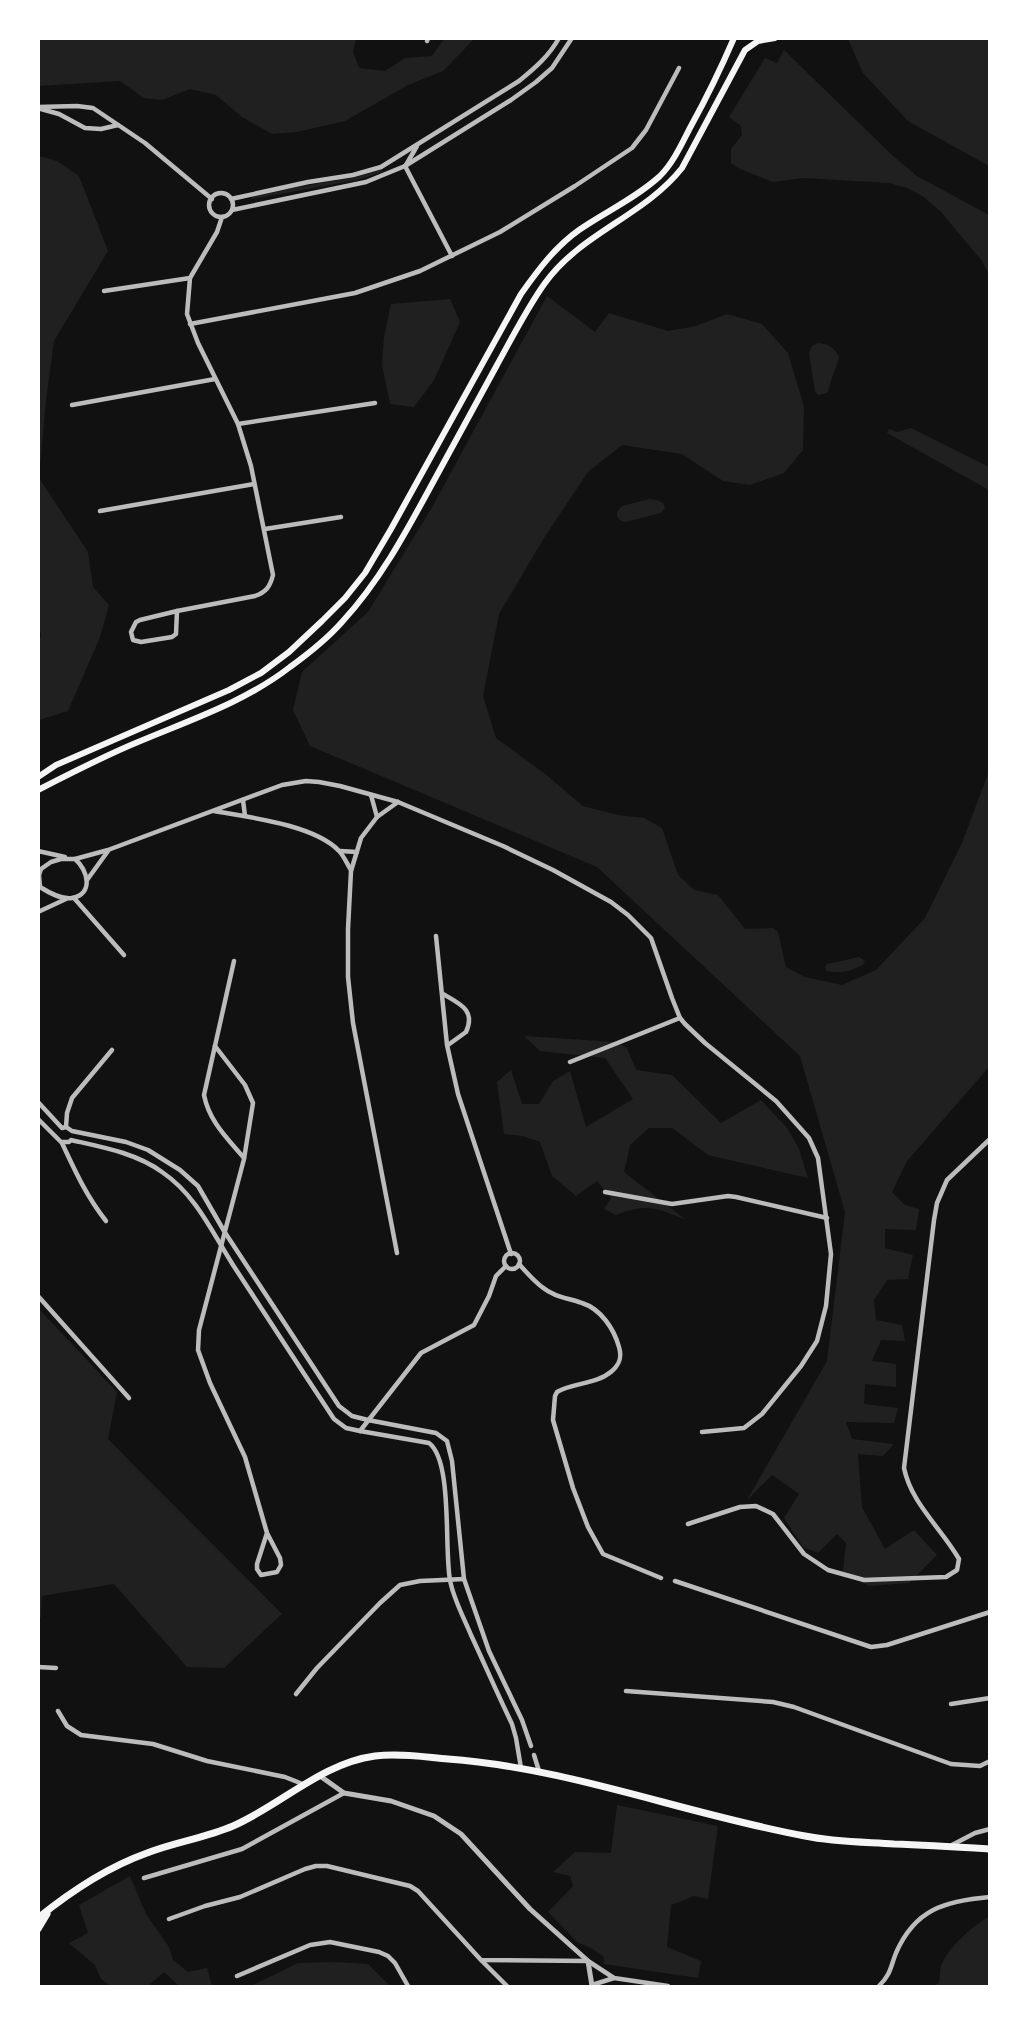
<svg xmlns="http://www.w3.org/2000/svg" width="1028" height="2025" viewBox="0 0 1028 2025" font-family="Mulish,sans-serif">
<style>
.green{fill:#202020}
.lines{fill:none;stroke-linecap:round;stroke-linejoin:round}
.minor{stroke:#bcbcbc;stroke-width:4.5}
.tertiary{stroke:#bcbcbc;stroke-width:5}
.secondary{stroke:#f5f5f5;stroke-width:6}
.primary{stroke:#f5f5f5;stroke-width:7}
</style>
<rect width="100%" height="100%" fill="#111"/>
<g class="green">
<path d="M39,38L356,39L353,52L359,68L385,71L405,58L432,56L444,39H474L443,71L408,85L345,121L297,132L272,134L242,117L216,95L190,89L162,100L144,98L120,81L39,86Z"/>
<path d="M848,39H989V166L908,121L863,73Z"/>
<path d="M784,50L893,156L917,176L989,215V275L982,261L941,212L924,197L907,188L889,183L803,178L773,182L740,169L731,163V149L742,135L741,126L729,117L765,58L777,63Z"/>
<path d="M39,156L57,161L79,176L108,251L54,341L46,400L39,478L88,552L93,587L109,605L100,637L68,711L39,720L38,643L41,636L38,616Z"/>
<path d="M381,170L383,172L357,180L252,199L251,195L356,177Z"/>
<path d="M547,296L595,332L609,313L668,331L696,326L727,314L762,324L788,353L804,407L803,450L784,473L750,485L723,481L682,454L622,445L588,472L544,538L499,614L483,696L496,738L544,773L583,806L618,815L644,818L662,828L678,875L694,890L718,895L745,929L773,928L778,932L786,967L805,977L842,985L876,970L925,918L962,843L989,771V1067L907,1161L892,1192L905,1205L919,1209L916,1230L885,1229V1248L913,1255L908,1279L887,1280L874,1300L876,1320L902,1325L905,1341L881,1340L872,1361L896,1364V1387L865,1384L864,1404L898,1408L894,1423L846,1422L852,1439L894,1444L883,1456L858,1454L862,1507L885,1549L914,1530L937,1555L909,1583L869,1586L843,1571L846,1543L837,1534L818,1553L803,1547L784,1518L799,1494L772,1475L747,1500L827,1361L845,1212L800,1056L597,867L310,746L293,710L302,672L368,612L431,509Z"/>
<path d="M450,299L460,322L434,380L414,407L390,404L382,365L384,337L391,304Z"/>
<path d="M818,343C829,344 834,347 839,357L827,393L818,395L815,391L809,353L812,346Z"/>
<path d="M911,428L989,467V490L887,433L889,429L897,432Z"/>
<path d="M649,499L657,500L663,503L665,508L661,513L625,522C619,521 617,518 617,512L622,506Z"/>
<path d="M859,957L865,961L863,965C851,971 840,974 827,971L825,968L827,964Z"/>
<path d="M524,1036L615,1042L627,1048L636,1070L672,1075L721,1123L761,1100L788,1129L799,1149L808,1178L708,1155L672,1128H649L630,1145L624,1172L686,1220C657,1208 647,1203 616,1215L604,1209L611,1198L597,1181L576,1196L552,1176L540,1142L523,1136L504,1134L497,1082L511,1070L522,1104H539L553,1081L570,1071L586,1127L633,1099L605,1058L540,1051Z"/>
<path d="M39,1309L117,1392L108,1439L282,1614L224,1668L187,1667L114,1584L42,1596L41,1617H39Z"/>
<path d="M617,1805L718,1826L708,1899L694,1896L671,1905L667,1947L701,1961L698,1978L604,1964V1957L593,1949L577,1942L548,1912L573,1886L570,1876L553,1872L575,1852L611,1853Z"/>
<path d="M130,1876L146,1914L169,1947L173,1960L188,1972L207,1968L212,1986H179L164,1972L148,1986H111L101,1979L95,1965L69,1943L88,1933L79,1905Z"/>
<path d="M988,1917L990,1918L989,1986H933L939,1983C940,1978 940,1971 941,1966C949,1946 971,1928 988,1917Z"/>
<path d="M334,1962L368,1964L390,1986H251L298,1963Z"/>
</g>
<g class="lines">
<g class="minor">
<path d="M427,41L428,38"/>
<path d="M38,107L77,106L93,108L145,143L212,199"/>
<path d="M41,109L59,114L85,128L101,129L118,125"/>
<path d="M406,165L417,146"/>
<path d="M405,166L452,256"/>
<circle cx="221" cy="205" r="12"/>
<path d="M231,199L308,182L353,175L381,167L519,81C535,68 549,56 559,38"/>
<path d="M232,210L366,182L405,166L511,100L536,82L552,68L572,38"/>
<path d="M104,291L190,278"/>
<path d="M190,324L355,293L420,271L500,232L575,186L632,148L646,130L679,68"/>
<path d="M72,405L215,379"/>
<path d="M238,424L375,403"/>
<path d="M100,511L254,484"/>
<path d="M265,529L341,517"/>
<path d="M177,611L255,596C266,592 270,587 273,575L251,466L238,424L198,343L187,314L190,278L217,232L222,217"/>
<path d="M177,611L176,634L172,637L141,642L133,640L131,632L136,622L140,620Z"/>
<path d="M371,795L377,817"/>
<path d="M243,800L245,816"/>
<path d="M214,811C248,817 315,825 339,851C344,856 347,864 351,870"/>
<path d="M38,851L65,857"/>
<path d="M340,851L357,852"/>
<path d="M75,859C88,870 94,894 72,898C61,900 48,892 40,887L39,875L41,869L51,862L61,859H75L108,850L282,785L306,781L319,782L340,786L398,802L503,846L553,870L611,902L628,915L651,938L672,998L680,1018L685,1024L705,1043L776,1101L809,1138L818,1158L831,1254L826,1306L817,1341L801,1366L762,1414L744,1428L702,1432"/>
<path d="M87,880L108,851"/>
<path d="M74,898L124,955"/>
<path d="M38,912L66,899"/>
<path d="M436,936L447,1045L458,1094L511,1254"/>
<path d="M234,961L204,1095C209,1121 227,1138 244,1158"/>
<path d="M443,994C460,1004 476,1010 466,1032L448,1045"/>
<path d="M215,1046L245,1085L253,1103L244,1159L199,1330L198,1350L210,1383L245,1457L267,1533L280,1558L281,1565L277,1572L261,1575L257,1569V1564L267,1533"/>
<path d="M570,1062L680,1018"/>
<path d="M38,1102L62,1128L66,1127L72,1131L126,1142L148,1150L180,1170L198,1186L224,1231L339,1406L352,1416L368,1420L436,1433L447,1441L452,1461L464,1579L489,1651L522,1720L531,1746"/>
<path d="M38,1119L61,1142H69L71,1140C102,1147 136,1153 162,1172C196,1195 212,1232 233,1265C267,1317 300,1368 334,1419L346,1428L360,1431L429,1443C453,1461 444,1549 450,1580C453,1598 464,1618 471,1635C485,1665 498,1695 512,1724L516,1738L521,1768"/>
<path d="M66,1127L67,1113L72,1098L112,1050"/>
<path d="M62,1143C75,1171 87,1197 106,1221"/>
<path d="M605,1192L672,1204L728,1196L736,1197L827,1218"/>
<path d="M397,1253L353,1023L348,977V929L351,871L361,838L377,817L398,802"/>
<circle cx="512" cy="1261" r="8"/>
<path d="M519,1264C526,1272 534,1281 542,1287C554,1297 568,1298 582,1303C601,1309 614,1329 619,1347C622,1357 620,1364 612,1371C596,1385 574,1382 557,1392L555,1396L553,1420L573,1488L588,1527L603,1554L661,1578"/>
<path d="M38,1296L129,1398"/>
<path d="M360,1431L421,1353L474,1325L489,1296L496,1276L506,1266"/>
<path d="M688,1524L740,1507L756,1506L773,1514L804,1554L828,1570L864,1580L946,1577L957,1570L959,1559C941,1528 911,1503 904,1468L934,1220L937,1203L947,1180L990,1139"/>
<path d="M675,1581L871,1647L887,1645L990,1612"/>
<path d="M38,1667L56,1668"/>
<path d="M626,1691L773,1702L794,1707L951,1764L980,1766L990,1761"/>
<path d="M296,1694L317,1668L380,1603L400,1585L420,1581L464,1579"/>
<path d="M951,1704L990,1698"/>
<path d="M58,1711L67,1726L81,1735L153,1744L207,1761L285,1777L305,1785"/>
<path d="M534,1755L539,1771"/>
<path d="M952,1845L975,1833L990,1829"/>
<path d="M144,1878L242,1849L344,1793"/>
<path d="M169,1919L205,1906L240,1897L305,1869L316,1866H327L410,1886L418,1891L481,1960L588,1961L614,1978L668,1986"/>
<path d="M482,1961L507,1986"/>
<path d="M237,1976L310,1945L330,1942L379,1952L388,1956L395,1963L408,1986"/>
<path d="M592,1985L614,1978"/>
<path d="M879,1986C891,1974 890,1968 896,1953C915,1909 945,1901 990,1897"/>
</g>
<path class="tertiary" d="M320,1776L344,1793L391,1801L434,1816L461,1834L530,1909L588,1961L592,1986"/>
<g class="secondary">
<path d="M38,777L56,765L229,690L261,673L289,652L322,621L345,598L365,573L391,529L521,294C538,270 555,247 579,230C605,212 636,198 660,176C674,162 682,143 691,126C707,97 721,68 734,38"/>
<path d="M38,790C71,773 104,756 138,742C190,720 245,702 290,667C308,654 327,639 342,622C379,582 405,534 431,486C453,445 475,405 497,365C512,338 527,308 545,283C581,233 644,216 682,168L745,50L758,41L775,38"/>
</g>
<g class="primary">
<path d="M38,1918C70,1892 108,1867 147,1853C175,1842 205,1838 233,1826C281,1805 322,1763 375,1756C399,1753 424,1757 448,1759C570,1768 685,1814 805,1836C834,1842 864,1842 894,1844C926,1845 958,1847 990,1849"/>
<path d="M38,1929L47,1914"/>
</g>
</g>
<rect width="1028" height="2025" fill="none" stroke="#ffffff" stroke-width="80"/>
</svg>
